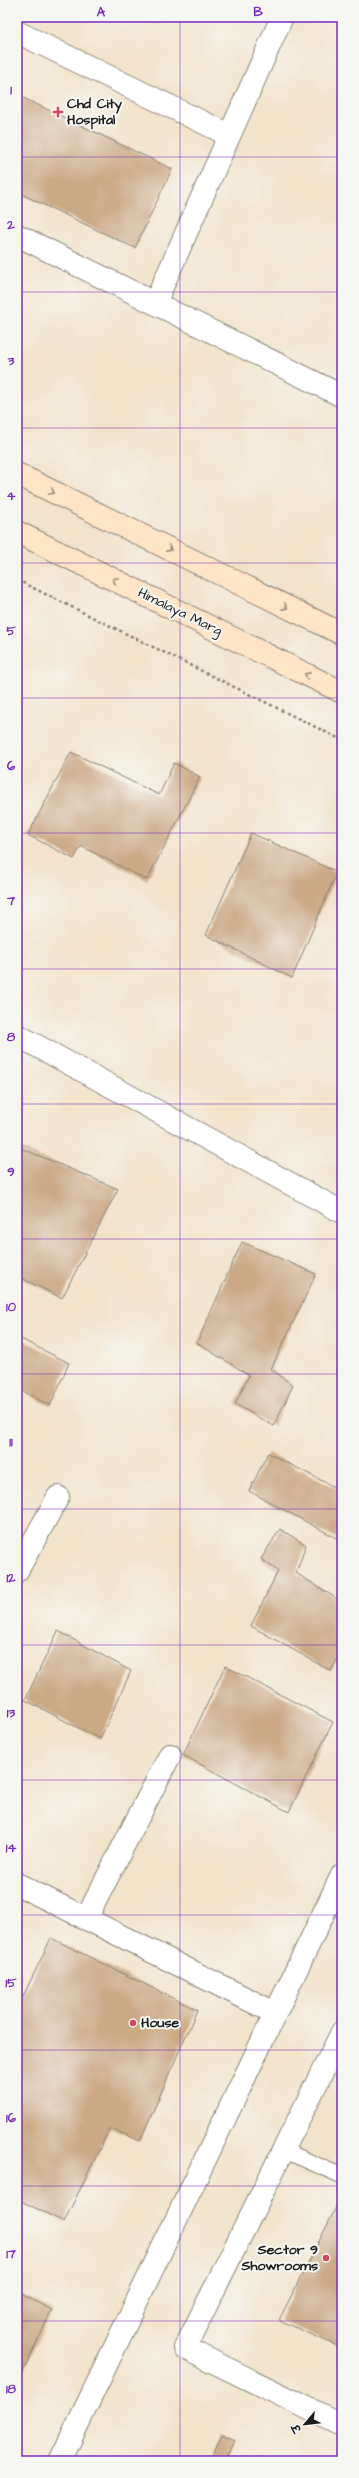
<svg xmlns="http://www.w3.org/2000/svg" width="359" height="2478" viewBox="0 0 359 2478" font-family="'Architects Daughter','Playpen Sans Deva',sans-serif">
<style>
.building{fill:#cba985}
.lines{fill:none;stroke-linecap:round;stroke-linejoin:round}
.service-casing{stroke:#878074;stroke-width:17}
.minor-casing{stroke:#878074;stroke-width:24}
.secondary-casing{stroke:#878074;stroke-width:24}
.path{stroke:#878074;stroke-width:2.5;stroke-dasharray:3 3;stroke-linecap:butt}
.service{stroke:#fff;stroke-width:15}
.minor{stroke:#fff;stroke-width:22}
.secondary{stroke:#fee5c5;stroke-width:22}
.oneway{stroke:#988b79}
.grid{fill:none;stroke:#7b2cbf;stroke-width:1;stroke-opacity:0.55}
.poi-dot{fill:#d1495b;stroke:#f6f6f2;stroke-width:1.5}
.labels{text-anchor:middle;dominant-baseline:central;stroke-width:4;stroke-linejoin:round;paint-order:stroke}
.poi-label{font-size:14px;font-weight:bold;fill:#1c1c1c;stroke:#f6f6f2;text-anchor:start}
.street-label{font-size:14px;fill:#1c1c1c;stroke:#f6f6f2}
.neatline{fill:none;stroke:#7b2cbf;stroke-width:1.5}
.grid-label{font-size:13px;text-anchor:middle;font-weight:bold;fill:#7b2cbf}
</style>
<rect width="100%" height="100%" fill="#f6f6f2"/>
<filter id="ink" filterUnits="userSpaceOnUse"><feTurbulence type="fractalNoise" baseFrequency=".025" numOctaves="2"/><feDisplacementMap in="SourceGraphic" scale="8" xChannelSelector="R" yChannelSelector="G"/><feConvolveMatrix kernelMatrix="1 2 1 2 8 2 1 2 1" color-interpolation-filters="sRGB"/></filter>
<filter id="wash" filterUnits="userSpaceOnUse"><feTurbulence type="fractalNoise" baseFrequency=".012" numOctaves="4" result="noise"/><feDisplacementMap in="SourceGraphic" scale="16" xChannelSelector="R" yChannelSelector="G"/><feGaussianBlur stdDeviation="0.9" result="paint"/><feColorMatrix in="noise" values="0 0 0 0 0 0 0 0 0 0 0 0 0 0 0 0 0 1.4 0 .05"/><feComposite in="paint" operator="in"/></filter>
<g filter="url(#wash)">
<rect width="100%" height="100%" fill="#f2e3cb"/>
<g id="blocks">
<g class="building">
<path d="M17,95L172,169L135,248L17,192Z"/>
<path d="M71,752L159,795L174,763L200,777L147,880L81,846L74,859L28,835Z"/>
<path d="M251,833L337,872L292,978L206,935Z"/>
<path d="M18,1147L118,1189L62,1298L17,1276Z"/>
<path d="M242,1242L316,1274L271,1369L293,1385L274,1426L235,1404L249,1375L197,1343Z"/>
<path d="M17,1337L69,1363L50,1406L17,1388Z"/>
<path d="M268,1453L342,1491V1541L249,1491Z"/>
<path d="M280,1529L306,1545L296,1573L342,1602V1651L331,1671L251,1626L278,1571L261,1559Z"/>
<path d="M58,1631L131,1671L100,1739L25,1700Z"/>
<path d="M225,1666L333,1722L289,1812L183,1755Z"/>
<path d="M51,1938L197,2010L140,2141L110,2128L64,2222L17,2199V2090L22,2081L17,2078V2009Z"/>
<path d="M342,2196V2348L279,2320Z"/>
<path d="M17,2292L52,2310L17,2385Z"/>
<path d="M222,2434L235,2440L226,2461H210Z"/>
</g>
</g>
</g>
<g filter="url(#ink)">
<use href="#blocks" fill-opacity="0" stroke="#878074" stroke-width="1"/>
<g class="lines">
<defs>
<path id="service" d="M283,2150L342,2176"/>
<g id="minor">
<path d="M17,32L229,135"/>
<path d="M17,235L342,396"/>
<path d="M155,303L282,17"/>
<path d="M17,1035L342,1212"/>
<path d="M17,1571L58,1497"/>
<path d="M17,1884L275,2013"/>
<path d="M86,1919L170,1755"/>
<path d="M342,2032L185,2348L342,2425"/>
<path d="M60,2461L342,1875"/>
</g>
<g id="secondary">
<path d="M17,474L342,634"/>
<path d="M17,532L342,692"/>
</g>
</defs>
<use href="#service" class="service-casing"/>
<use href="#minor" class="minor-casing"/>
<use href="#secondary" class="secondary-casing"/>
<path class="path" d="M17,580L342,740"/>
<use href="#service" class="service"/>
<use href="#minor" class="minor"/>
<use href="#secondary" class="secondary"/>
</g>
<defs><path id="oneway-chevron" d="M-2-3.5L2.5 0L-2 3.5" fill="none" stroke-width="1.6" stroke-linecap="round" stroke-linejoin="round"/></defs>
<g class="oneway">
<use href="#oneway-chevron" transform="translate(52 492) rotate(26)"/>
<use href="#oneway-chevron" transform="translate(169 549) rotate(26)"/>
<use href="#oneway-chevron" transform="translate(115 580) rotate(-154)"/>
<use href="#oneway-chevron" transform="translate(285 607) rotate(26)"/>
<use href="#oneway-chevron" transform="translate(307 675) rotate(-154)"/>
</g>
</g>
<path class="grid" d="M180,17V2461M17,157H342M17,292H342M17,428H342M17,563H342M17,698H342M17,833H342M17,969H342M17,1104H342M17,1239H342M17,1374H342M17,1509H342M17,1645H342M17,1780H342M17,1915H342M17,2050H342M17,2186H342M17,2321H342"/>
<g class="poi-dot">
<path d="M56 106h4v4h4v4h-4v4h-4v-4h-4v-4h4z"/>
<circle cx="133" cy="2023" r="4"/>
<circle cx="326" cy="2258" r="4"/>
</g>
<g class="labels">
<g class="poi-label">
<text x="67" y="104">Chd City<tspan x="67" dy="16">Hospital</tspan></text>
<text x="141" y="2023">House</text>
<text x="318" y="2250" text-anchor="end">Sector 9<tspan x="318" dy="16">Showrooms</tspan></text>
</g>
<g class="street-label">
<text transform="translate(180 612) rotate(26)">Himalaya Marg</text>
</g>
</g>
<rect width="359" height="2478" fill="none" stroke="#f6f6f2" stroke-width="44"/>
<g transform="translate(305 2424) rotate(242)" stroke="#f6f6f2" stroke-width="3" paint-order="stroke">
<path d="M0-3L7 15L0 10L-7 15Z" fill="#1c1c1c"/>
<text y="-6" font-size="11" font-weight="bold" text-anchor="middle" fill="#1c1c1c">उ</text>
</g>
<rect x="22" y="22" width="315" height="2434" class="neatline"/>
<g class="grid-label">
<text x="101" y="16">A</text>
<text x="258" y="16">B</text>
<text x="11" y="94">1</text>
<text x="11" y="229">2</text>
<text x="11" y="365">3</text>
<text x="11" y="500">4</text>
<text x="11" y="635">5</text>
<text x="11" y="770">6</text>
<text x="11" y="905">7</text>
<text x="11" y="1041">8</text>
<text x="11" y="1176">9</text>
<text x="11" y="1311">10</text>
<text x="11" y="1446">11</text>
<text x="11" y="1582">12</text>
<text x="11" y="1717">13</text>
<text x="11" y="1852">14</text>
<text x="11" y="1987">15</text>
<text x="11" y="2122">16</text>
<text x="11" y="2258">17</text>
<text x="11" y="2393">18</text>
</g>
</svg>
